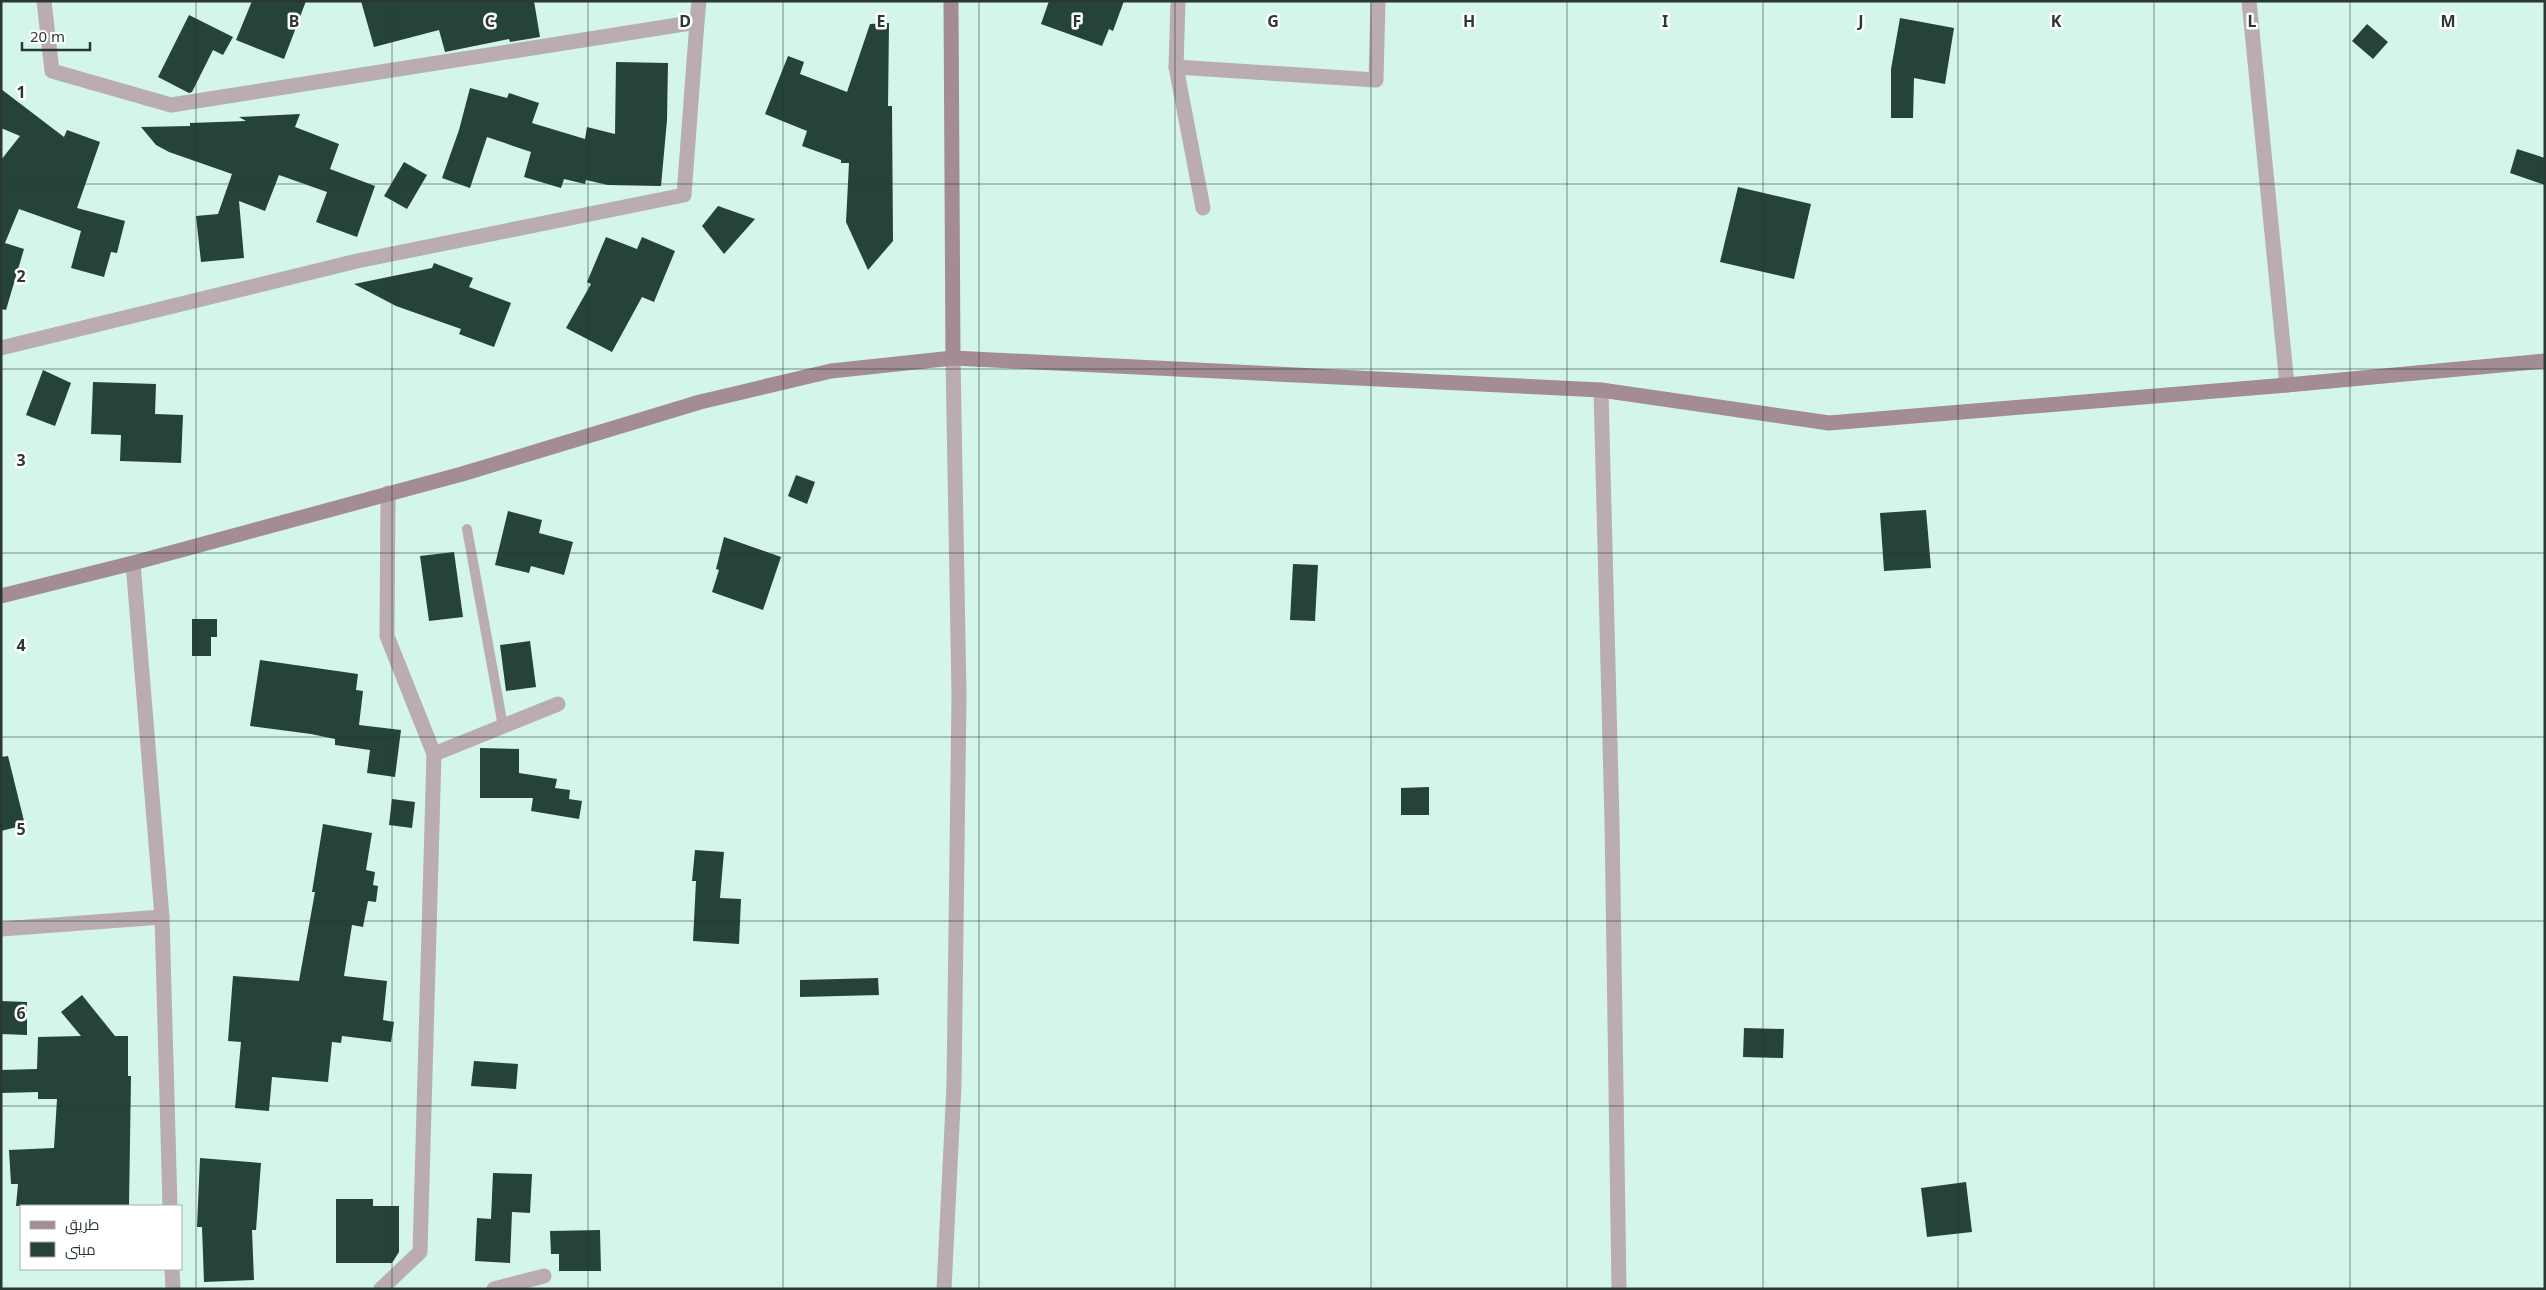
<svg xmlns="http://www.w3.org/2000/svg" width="2546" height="1290" viewBox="0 0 2546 1290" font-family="'Noto Sans',Cairo,sans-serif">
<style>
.building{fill:#254338}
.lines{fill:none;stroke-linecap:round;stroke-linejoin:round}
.lane{stroke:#bbacaf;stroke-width:10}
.street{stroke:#bbacaf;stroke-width:15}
.secondary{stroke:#a38c92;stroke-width:15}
.grid{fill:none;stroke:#2a3832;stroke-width:1;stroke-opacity:0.55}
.grid-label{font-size:16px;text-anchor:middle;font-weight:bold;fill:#2a3832;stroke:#fff;stroke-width:5;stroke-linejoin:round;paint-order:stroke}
</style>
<rect width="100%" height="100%" fill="#d3f6e8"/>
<g class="building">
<path d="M252,1H306L284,59L236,40Z"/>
<path d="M361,1H534L540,37L510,42L509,39L445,52L439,30L374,47Z"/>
<path d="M1049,1H1124L1113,31L1109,29L1102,46L1041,24Z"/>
<path d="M189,15L233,37L223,55L213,50L192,92L189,93L158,77Z"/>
<path d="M1900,18L1954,28L1945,84L1914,78L1913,118H1891V69Z"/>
<path d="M889,23L888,106H892L893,241L868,270L846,222L849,163H841V160L802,146L807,131L765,114L788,56L804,62L800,74L847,92L870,24Z"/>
<path d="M2367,24L2388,42L2373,59L2352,41Z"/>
<path d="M616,62L668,63L667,120L661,186L608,185L586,180L585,184L564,179L561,188L524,177L531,152L487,137L470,188L442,178L459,130L470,88L507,98L509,93L539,103L532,123L585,139L587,127L615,134Z"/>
<path d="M1,89L64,137L67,130L100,142L77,208L125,221L117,253L111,252L104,277L71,268L81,231L19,209L5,243L24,249L6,310L1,309V160L20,136L1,128Z"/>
<path d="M300,114L295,127L339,144L330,169L375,186L357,237L316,222L327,192L279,175L265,211L239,201L244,258L201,262L196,216L218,214L232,174L169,152L156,145L141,127L190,126V123L246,121L239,117Z"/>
<path d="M2517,149L2545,158V185L2510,173Z"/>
<path d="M404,162L427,175L407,209L384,196Z"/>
<path d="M1738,187L1811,204L1794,279L1720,262Z"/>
<path d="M718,206L755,219L724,254L702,226Z"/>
<path d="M606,237L637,249L642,237L675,251L654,302L642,297L612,352L566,328L591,284L587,282Z"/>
<path d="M434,263L473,278L469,287L511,303L494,347L459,334L461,329L396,306L354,284L432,268Z"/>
<path d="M43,370L71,383L55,426L26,415Z"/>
<path d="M93,382L156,384L155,414L183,415L181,463L120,461L121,435L91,434Z"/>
<path d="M796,475L815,482L807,504L788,496Z"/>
<path d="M1926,510L1931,568L1884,571L1880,513Z"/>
<path d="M508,511L542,520L539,533L573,542L564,575L531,566L529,573L495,565Z"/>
<path d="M724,537L781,557L763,610L712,592L719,570L716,569Z"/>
<path d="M454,552L463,617L429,621L420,556Z"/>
<path d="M1293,564L1318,565L1315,621L1290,620Z"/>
<path d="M192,619H217V637H211V656H192Z"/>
<path d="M530,641L536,687L506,691L500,645Z"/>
<path d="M260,660L358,674L356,690L363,691L359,725L401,730L395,777L367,773L370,750L335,745V739L311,734L250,726Z"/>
<path d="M480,748L519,749V773L557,779L555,788L570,790L569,799L582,801L579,819L531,811L533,798H480Z"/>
<path d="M8,756L25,825L1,831V757Z"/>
<path d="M1429,787V815H1401V788Z"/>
<path d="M392,799L415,802L412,828L389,825Z"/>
<path d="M323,824L372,833L366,870L375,872L373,885L378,886L376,902L368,901L363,927L352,925L344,976L387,981L383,1020L394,1022L391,1042L342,1036L341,1043L332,1042L328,1082L272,1077L269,1111L235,1108L241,1042L228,1041L233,976L299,981L315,892H312Z"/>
<path d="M695,850L724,852L720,898L741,899L739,944L693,941L696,881H692Z"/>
<path d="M878,978L879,995L800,997V980Z"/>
<path d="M82,995L115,1036H128V1076H131L129,1206H16L18,1184H11L9,1150L54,1148L57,1099H38V1092L1,1093V1070L37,1069L38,1037L81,1036L61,1012Z"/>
<path d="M1,1001L27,1002V1035L1,1034Z"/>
<path d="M1744,1028L1784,1029L1783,1058L1743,1057Z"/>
<path d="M474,1061L518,1064L516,1089L471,1086Z"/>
<path d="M200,1158L261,1163L256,1230H252L254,1280L204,1282L202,1227H197Z"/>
<path d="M493,1173L532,1174L530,1213L512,1212L510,1263L475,1261L477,1218L491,1219Z"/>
<path d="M1966,1182L1972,1232L1927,1237L1921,1188Z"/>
<path d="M336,1199H373V1206H399V1252L392,1263H336Z"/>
<path d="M600,1230L601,1271H559V1254H551L550,1231Z"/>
</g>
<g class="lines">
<path class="lane" d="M467,529L503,726"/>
<g class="street">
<path d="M1178,1L1176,67L1203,208"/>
<path d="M2249,1L2287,385"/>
<path d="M697,22L699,1"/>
<path d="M1176,67L1376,80L1378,1"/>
<path d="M1,348L357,261L684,195L697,22L171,105L52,71L44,1"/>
<path d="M1601,390L1612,822L1619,1289"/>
<path d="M133,563L162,917L170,1206"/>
<path d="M434,754L558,704"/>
<path d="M1,929L162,917"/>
<path d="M172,1269L173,1289"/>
<path d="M381,1289L420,1252L434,754L387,636L388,493"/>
<path d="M494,1289L544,1276"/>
<path d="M944,1289L954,1085L959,695L953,358"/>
</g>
<g class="secondary">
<path d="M951,1L953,358"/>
<path d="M1,596L133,563L462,474L700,402L831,371L953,358L1601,390L1829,423L2287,385L2545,361"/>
</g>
</g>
<path class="grid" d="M196,1V1289M392,1V1289M588,1V1289M783,1V1289M979,1V1289M1175,1V1289M1371,1V1289M1567,1V1289M1763,1V1289M1958,1V1289M2154,1V1289M2350,1V1289M1,184H2545M1,369H2545M1,553H2545M1,737H2545M1,921H2545M1,1106H2545"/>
<g class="grid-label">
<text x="294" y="27">B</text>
<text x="490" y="27">C</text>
<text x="685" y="27">D</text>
<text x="881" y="27">E</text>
<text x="1077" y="27">F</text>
<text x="1273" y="27">G</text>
<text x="1469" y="27">H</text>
<text x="1665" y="27">I</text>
<text x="1861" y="27">J</text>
<text x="2056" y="27">K</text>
<text x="2252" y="27">L</text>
<text x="2448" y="27">M</text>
<text x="21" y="98">1</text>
<text x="21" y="282">2</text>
<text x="21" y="466">3</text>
<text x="21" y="651">4</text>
<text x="21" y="835">5</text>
<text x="21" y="1019">6</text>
</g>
<rect width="2546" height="1290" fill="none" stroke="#2a3832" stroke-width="5"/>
<rect x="20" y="1205" width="162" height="65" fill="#ffffff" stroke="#aaafad"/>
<rect x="30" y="1221" width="25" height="8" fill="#a38c92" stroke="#aaafad"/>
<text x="65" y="1230" font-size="15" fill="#2a3832">طريق</text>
<rect x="30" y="1242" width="25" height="15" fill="#254338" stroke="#aaafad"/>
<text x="65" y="1255" font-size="15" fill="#2a3832">مبنى</text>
<path d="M22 42v8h68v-8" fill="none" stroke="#2a3832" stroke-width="2.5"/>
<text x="30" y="42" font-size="15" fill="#2a3832" stroke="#ffffff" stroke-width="4" paint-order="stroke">20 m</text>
</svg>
